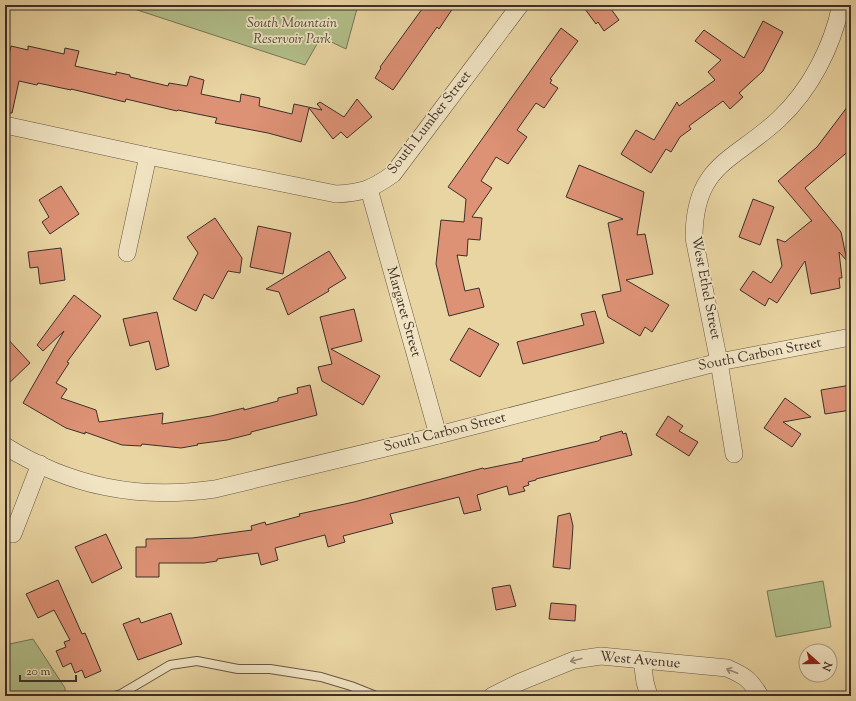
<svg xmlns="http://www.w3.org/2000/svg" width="856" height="701" viewBox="0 0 856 701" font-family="'Sorts Mill Goudy',serif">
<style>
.green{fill:#b1be89;stroke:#76765a}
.building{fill:#dd9175;stroke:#3c2f2a}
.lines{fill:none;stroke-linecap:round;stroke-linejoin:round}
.lane-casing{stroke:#675848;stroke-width:10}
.street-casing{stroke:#675848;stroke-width:18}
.lane{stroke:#f1e4c3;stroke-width:8}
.street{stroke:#f1e4c3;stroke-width:17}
.oneway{stroke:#968a76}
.labels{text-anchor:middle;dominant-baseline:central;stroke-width:3.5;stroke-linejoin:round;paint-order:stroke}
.park-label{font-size:14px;font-style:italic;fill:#534c3d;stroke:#f1e4c3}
.street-label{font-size:14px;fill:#3c2f2a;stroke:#f1e4c3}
</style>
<rect width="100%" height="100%" fill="#e9d5a2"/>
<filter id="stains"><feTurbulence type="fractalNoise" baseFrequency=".005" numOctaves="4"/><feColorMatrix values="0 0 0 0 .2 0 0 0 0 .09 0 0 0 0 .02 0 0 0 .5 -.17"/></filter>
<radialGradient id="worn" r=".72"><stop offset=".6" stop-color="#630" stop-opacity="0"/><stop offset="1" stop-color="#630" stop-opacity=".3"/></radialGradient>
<g class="green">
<path d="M122,5H358L346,49L321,37L305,65Z"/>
<path d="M823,581L831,627L776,637L767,591Z"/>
<path d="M33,639L65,688V696H5V645Z"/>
</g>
<g class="building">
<path d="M425,5H455L439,29L437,27L393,90L375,78L381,68L380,67Z"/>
<path d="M582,5H608L619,20L604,31L598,22L596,24Z"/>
<path d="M763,21L783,32L763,71L739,93L743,97L730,109L723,101L689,126L691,129L680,137L671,152L666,149L651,173L621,154L636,130L654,140L677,102L679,106L715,80L708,72L721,60L695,41L704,30L744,58Z"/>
<path d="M561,28L578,41L550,79L552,80L550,83L558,88L544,108L536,103L517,130L527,137L508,164L496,157L481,181L492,188L472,217L482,218L480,240L468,239L467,256L457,255L465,291L479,288L484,307L449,316L436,264L441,220L464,222L466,199L448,187Z"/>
<path d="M11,46L28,50V46L64,54L65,48L79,51L75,66L116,75V72L130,75V77L168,86L169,83L187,86L190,76L204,80L201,94L240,102L241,94L260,98L259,106L292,114L294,104L322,110L317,104L320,102L344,117L357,99L372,117L347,138L341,132L333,139L309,108L301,142L268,133L215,123L217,118L178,110L177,111L126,99L125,102L71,89V90L38,83L37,85L19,81L12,113H5V74Z"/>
<path d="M851,102V149L805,188L841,232L847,261L839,252L842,278H839L840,288L811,294L805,261L777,303L769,298L765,306L740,290L753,271L771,283L782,266L777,239L785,242L811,221H812L778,181L817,147Z"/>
<path d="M579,165L644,192L637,235L645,234L653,274L626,280L669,305L652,332L645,327L640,336L608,317L602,295L621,291L608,223L623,219L566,197Z"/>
<path d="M61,186L79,214L50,234L42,222L49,217L39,200Z"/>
<path d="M753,199L774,207L760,245L739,237Z"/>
<path d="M215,218L242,258L240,273L228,271L213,299L204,294L196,311L173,299L198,253L187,237Z"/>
<path d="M258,226L291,233L283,274L250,267Z"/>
<path d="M61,248L65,280L40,284L38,267L30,268L28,252Z"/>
<path d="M329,251L346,278L328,289L329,291L288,315L279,292L266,289Z"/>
<path d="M74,295L101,316L67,362L69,363L56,383L67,389L61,398L96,410L99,422L163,413L162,424L211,416L244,408V410L278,401V398L298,393L297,388L310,385L317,415L251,432V434L227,440L197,444L198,445L181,448L142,444L141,446L122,445L85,432V434L66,428L23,403L64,331L43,351L37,345Z"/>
<path d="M354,309L362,341L331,349L380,376L363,405L322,381L318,367L332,364L320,317Z"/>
<path d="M595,311L604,343L523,364L517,342L584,325L581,314Z"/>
<path d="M157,312L169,366L156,370L149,341L130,346L123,319Z"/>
<path d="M469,328L499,344L480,377L450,360Z"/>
<path d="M5,336L30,363L5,387Z"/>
<path d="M851,385V410L825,414L821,390Z"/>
<path d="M785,398L811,417L783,422L801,434L792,447L764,428Z"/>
<path d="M668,416L683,426L679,431L698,442L689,456L656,435Z"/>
<path d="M622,431L623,434L626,433L632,455L536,479V480L528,482L529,485L523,487L525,491L509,495L507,486L477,495L481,510L464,514L459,497L390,514L393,523L343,536L345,542L328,547L325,535L275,548L278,560L261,565L258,553L217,559V561L204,563H159V577H136V547H146V539L192,538L252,530L251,526L265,522L266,525L300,516L299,514L354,502L483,468L484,469L523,461L522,459L598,441L601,439L600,437Z"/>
<path d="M570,513L573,526L570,569L553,567L558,516Z"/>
<path d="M106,534L122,568L92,583L75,547Z"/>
<path d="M58,580L82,634L85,633L101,671L85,678L82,670L75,673L71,663L63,667L56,651L66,647L64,642L70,640L54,610L38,618L26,594Z"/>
<path d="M510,585L516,606L496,610L492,588Z"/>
<path d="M551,603L576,605L575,621L549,619Z"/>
<path d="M171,613L182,644L138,660L123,624L139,618L141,623Z"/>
</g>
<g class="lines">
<defs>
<path id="lane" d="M115,696L121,694L170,665L197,661L238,669H270L321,677L351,686L376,696"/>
<g id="street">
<path d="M5,125L148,156L336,194C362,193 372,189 393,174L520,5"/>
<path d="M369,189L438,435"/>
<path d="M127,253L148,156"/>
<path d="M5,446C71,487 139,500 215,489L427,438L719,362L851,337"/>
<path d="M734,454L719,362L694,238C694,164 734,161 779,119C811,89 832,47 841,5"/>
<path d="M13,534L40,464"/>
<path d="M642,660L645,682L649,696"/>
<path d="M492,696L520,682L574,660L601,656L727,668C745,676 750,679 760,696"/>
</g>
</defs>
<use href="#lane" class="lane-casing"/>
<use href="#street" class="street-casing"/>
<use href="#lane" class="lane"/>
<use href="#street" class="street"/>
</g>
<defs><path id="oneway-shaft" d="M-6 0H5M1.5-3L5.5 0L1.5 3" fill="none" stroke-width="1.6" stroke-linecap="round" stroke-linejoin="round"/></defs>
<g class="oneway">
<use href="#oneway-shaft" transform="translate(576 660) rotate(166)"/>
<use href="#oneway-shaft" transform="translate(732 671) rotate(-159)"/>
</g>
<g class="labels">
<g class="park-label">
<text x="292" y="24">South Mountain<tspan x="292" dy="16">Reservoir Park</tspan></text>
</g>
<g class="street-label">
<text transform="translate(430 123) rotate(-52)">South Lumber Street</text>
<text transform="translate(705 288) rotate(79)">West Ethel Street</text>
<text transform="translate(403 312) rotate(74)">Margaret Street</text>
<text transform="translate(760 355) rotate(-11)">South Carbon Street</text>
<text transform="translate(445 433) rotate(-14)">South Carbon Street</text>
<text transform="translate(640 661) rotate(5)">West Avenue</text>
</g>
</g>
<rect width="856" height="701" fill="none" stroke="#e9d5a2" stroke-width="20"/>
<rect x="6" y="6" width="844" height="689" fill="none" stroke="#3c2f2a" stroke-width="2"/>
<rect x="10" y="10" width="836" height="681" fill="none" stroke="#3c2f2a"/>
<g transform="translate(818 663) rotate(111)"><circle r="19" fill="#f1e4c3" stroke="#a99c86"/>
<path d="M0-3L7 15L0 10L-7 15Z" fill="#8f2418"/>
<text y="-6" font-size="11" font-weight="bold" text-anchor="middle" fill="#3c2f2a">N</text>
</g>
<path d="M20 675v6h56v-6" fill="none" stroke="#3c2f2a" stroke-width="2"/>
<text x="26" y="675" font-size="12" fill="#3c2f2a" stroke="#f1e4c3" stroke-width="3" paint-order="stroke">20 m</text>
<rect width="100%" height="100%" filter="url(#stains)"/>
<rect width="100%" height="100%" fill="url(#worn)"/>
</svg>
